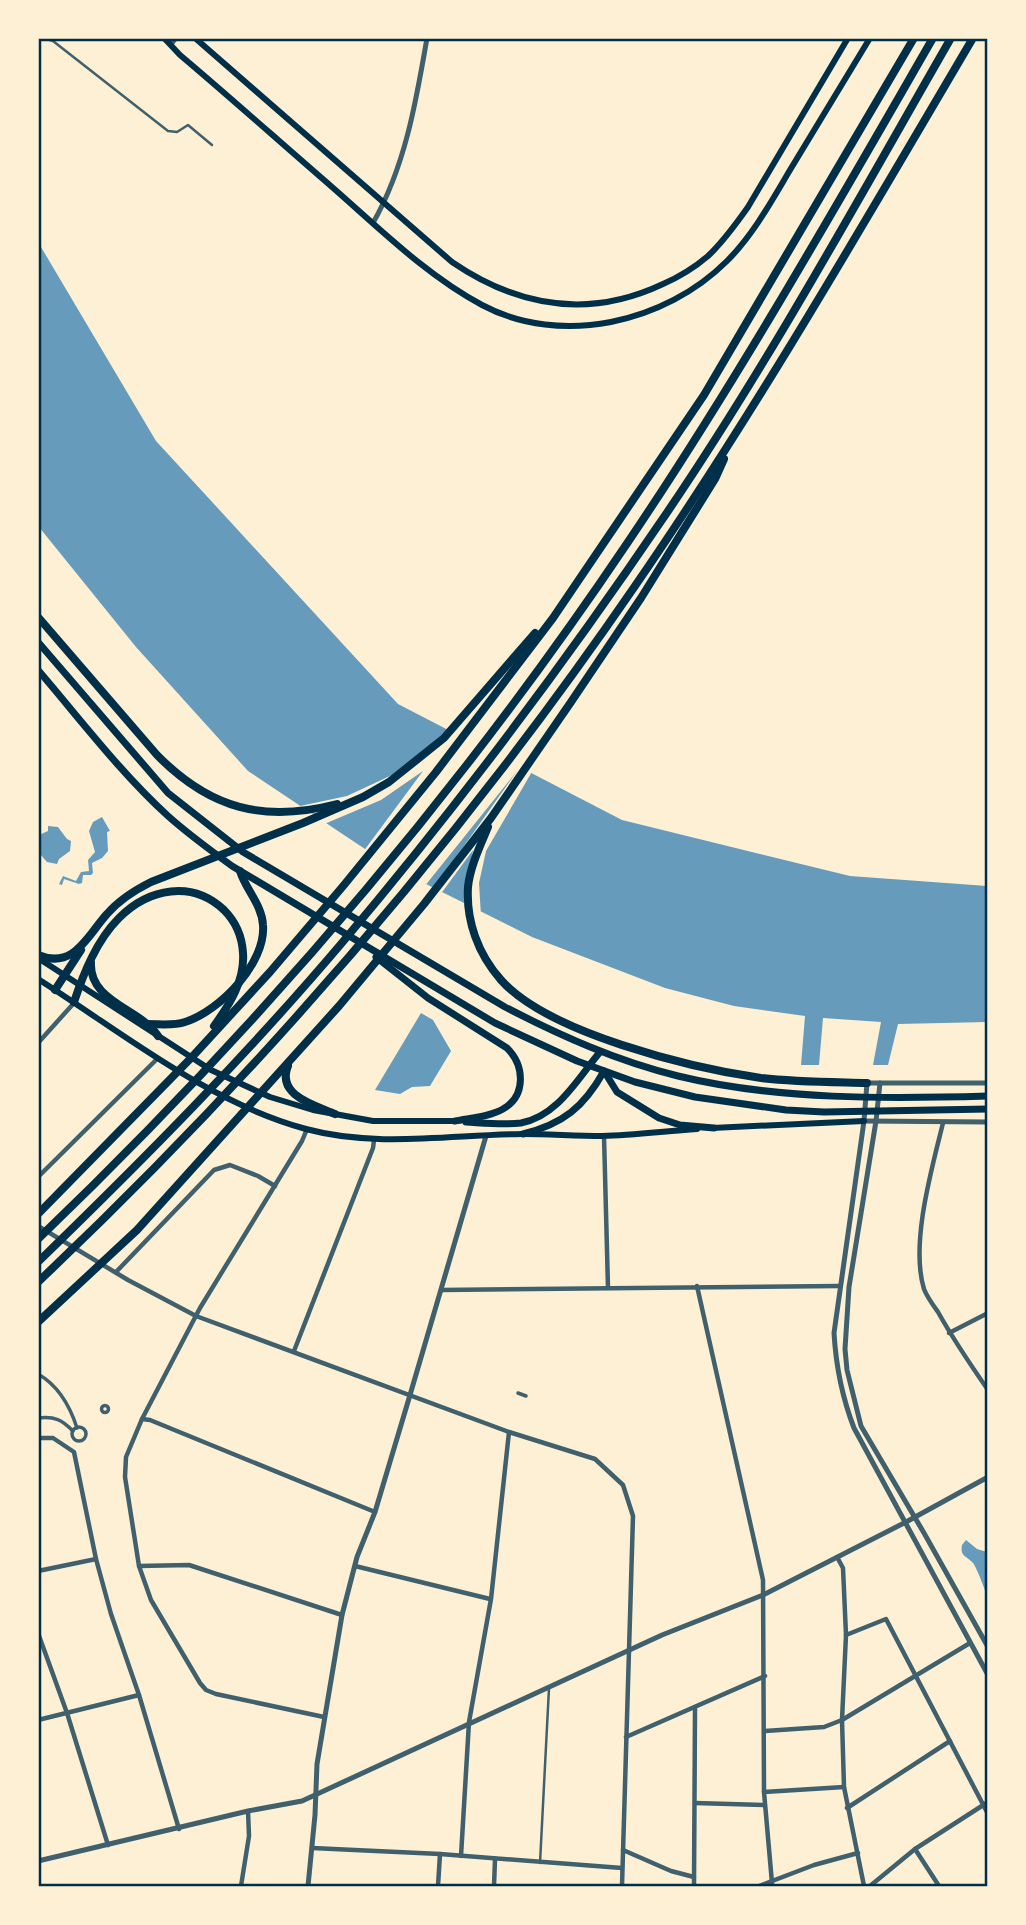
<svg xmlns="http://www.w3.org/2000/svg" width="1026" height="1925" viewBox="0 0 1026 1925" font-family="'Archivo Narrow',sans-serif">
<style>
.water{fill:#669bbc}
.pier{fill:#fdf0d5}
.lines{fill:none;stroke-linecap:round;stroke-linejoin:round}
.service{stroke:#3f606c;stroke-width:2.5}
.pedestrian{stroke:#3f606c;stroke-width:3.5}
.minor{stroke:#3f606c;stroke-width:4.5}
.tertiary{stroke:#3f606c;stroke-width:5}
.secondary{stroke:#003049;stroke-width:6}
.trunk{stroke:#003049;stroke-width:7}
.motorway{stroke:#003049;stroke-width:8}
.neatline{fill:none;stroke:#003049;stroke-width:2.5}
</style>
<rect width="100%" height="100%" fill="#fdf0d5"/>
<g class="water">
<path d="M38,242L156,441L398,704L622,820L850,876L987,886V1022L898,1024L888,1065H873L881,1022L823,1018L819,1065H801L805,1016L734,1006L665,988L532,937L392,867L248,771L136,647L39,527Z"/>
<path d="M102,817L110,831L107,832L108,851L102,858L92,863L93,873L91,875H83L82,883L79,884L64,879L62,885L59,884L63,876L76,881L81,872L89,871L88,860L95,852L89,831L93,822Z"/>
<path d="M48,826L58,827L67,839L71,841L70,851L59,859L57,864L47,862L40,854L39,835L48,831Z"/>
<path d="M421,1013L433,1020L451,1051L430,1086L412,1087L400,1094L375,1090Z"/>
<path d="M966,1540L977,1549L987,1552V1595C984,1588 977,1568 973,1563C966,1555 960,1557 962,1545Z"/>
</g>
<path class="pier" d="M449,727L533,770L486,851L479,883L481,916L470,910L468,880L473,850L440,895L432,891L517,771L424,887L390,870L363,852L423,771L381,800L322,825L311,818L317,813L306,814L293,805L300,806L347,796L392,775L441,736Z"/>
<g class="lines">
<g class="service">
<path d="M44,38L53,41L168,131L177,132L188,125L212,145"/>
<path d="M540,1863L549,1688"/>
</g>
<g class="pedestrian">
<path d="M38,1374C59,1386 70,1406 77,1428"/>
<path d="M518,1393L526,1396"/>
<circle cx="105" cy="1409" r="3.5"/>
<path d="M38,1418C55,1416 62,1420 73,1431"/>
<circle cx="79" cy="1434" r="7"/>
</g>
<g class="minor">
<path d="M171,45L176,38"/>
<path d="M38,1043L74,1003"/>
<path d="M943,1123C932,1168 910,1244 924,1289C927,1297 933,1305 938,1312C953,1339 970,1364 988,1390"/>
<path d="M604,1136L608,1288"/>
<path d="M38,1177L157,1059"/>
<path d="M38,1226L128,1280L196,1316L509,1432L595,1459L623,1485L633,1516L622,1886"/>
<path d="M116,1272L214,1170L230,1165L258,1176L275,1186"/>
<path d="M697,1286L763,1580L764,1792"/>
<path d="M441,1290L839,1286"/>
<path d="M949,1333L988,1313"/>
<path d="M294,1351L373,1148L374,1140"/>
<path d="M142,1419L200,1308L302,1141L307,1129"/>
<path d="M38,1438H53L74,1452L96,1559L111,1614L139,1695L179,1829"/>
<path d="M837,1557L843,1568L846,1635L842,1720L844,1787L864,1886"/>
<path d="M139,1566L189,1565L342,1615"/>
<path d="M355,1566L490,1599"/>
<path d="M38,1571L96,1559"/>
<path d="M38,1633L67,1713L108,1845"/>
<path d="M846,1635L886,1619L988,1814"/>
<path d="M324,1717L216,1694L206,1690L200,1683L151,1600L139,1566L125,1477L126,1457L142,1419L150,1420L375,1512"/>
<path d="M38,1720L139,1695"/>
<path d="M765,1731L824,1727L842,1720L970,1643"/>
<path d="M626,1737L765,1676"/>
<path d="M695,1803L764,1805"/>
<path d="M847,1808L950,1741"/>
<path d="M312,1848L440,1854L622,1868"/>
<path d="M915,1849L939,1886"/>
<path d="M623,1850L671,1871L694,1877"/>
<path d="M461,1856L469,1722L491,1599L509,1432"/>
<path d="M772,1883L764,1792L844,1787"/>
<path d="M241,1886L249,1836L248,1811"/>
<path d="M438,1886L440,1854"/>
<path d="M494,1886L495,1859"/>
<path d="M694,1886L695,1709"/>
<path d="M759,1886L814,1865L858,1853"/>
<path d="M870,1886L915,1849L988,1802"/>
</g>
<g class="tertiary">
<path d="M373,223C405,167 416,102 427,38"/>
<path d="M880,1083L876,1121L849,1287L845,1349L847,1370L861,1426L924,1533L988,1647"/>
<path d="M988,1083H867L864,1121L834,1333C836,1367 842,1397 854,1428L988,1675"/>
<path d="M864,1121L988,1122"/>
<path d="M38,1861L248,1811L302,1801L662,1635L763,1595L906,1522L988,1477"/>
<path d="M308,1886L315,1815L317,1764L342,1615L357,1557L375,1512L410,1395L486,1136"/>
</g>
<g class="secondary">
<path d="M164,38L180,55C231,98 281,143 332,187C379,228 426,275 482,305C561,347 665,323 727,261C753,235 771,202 790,170C817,126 843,82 870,38"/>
<path d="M195,38L452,262C518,307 589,319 663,284C679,277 694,268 708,256C723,242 736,224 748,207L848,38"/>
<path d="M38,958L211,1070L270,1097L313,1110L373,1121H455"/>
<path d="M38,979C123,1033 207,1102 306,1129C376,1148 450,1135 522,1134C549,1134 575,1136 602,1136C634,1135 666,1131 697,1129"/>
<path d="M712,1128L864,1121"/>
</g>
<g class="trunk">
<path d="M38,642L168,793L243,852L505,1007C561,1036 617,1061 678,1076C776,1100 888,1099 988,1096"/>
<path d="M38,670C80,719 120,772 168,816C188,834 210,850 232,866L495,1023L577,1061L635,1082L695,1097L786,1110L824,1112L988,1109"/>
<path d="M376,957L428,998L507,1048C525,1066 526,1096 503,1109C489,1117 470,1118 455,1121"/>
<path d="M466,1122C484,1123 503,1125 521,1123C558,1116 578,1078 600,1052"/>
<path d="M523,1134C563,1124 584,1107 604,1071L617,1092L659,1118L680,1125L714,1128"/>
</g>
<g class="motorway">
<path d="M38,617L157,755C210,809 264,823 337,804"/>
<path d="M488,827C480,846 470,867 468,887C466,921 478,954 501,980C548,1033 691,1068 761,1078C796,1082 831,1082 867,1083"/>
<path d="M38,955C74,970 87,936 107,914C119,900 135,890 151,882L303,823L363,797L389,782L444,738L535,633"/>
<path d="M91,963C89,1002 141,1009 158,1036"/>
<path d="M55,990L81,950"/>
<path d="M74,1002C84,972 97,940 119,918C149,888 192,880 224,910C236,922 242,936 243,953C245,980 230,1004 214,1026"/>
<path d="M147,1024C160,1024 173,1026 185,1022C220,1011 266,963 263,925C262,905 246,890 240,871"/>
<path d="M288,1066C276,1095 314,1105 335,1114"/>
<path d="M38,1214L192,1057L270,972L344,885L436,772L553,618L704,395L914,38"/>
<path d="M38,1239C258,1028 458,795 628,542C738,379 835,208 933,38"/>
<path d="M38,1262C143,1160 246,1056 341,944C457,807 565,663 666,514C770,361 859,198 951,38"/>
<path d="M38,1282C260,1072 462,838 635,586C757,409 864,223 973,38"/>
<path d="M38,1322L137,1230L339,1006L424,904L491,818L571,702L641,598L715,479L724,459"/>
</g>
</g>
<rect width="1026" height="1925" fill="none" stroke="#fdf0d5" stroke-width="80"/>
<rect x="40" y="40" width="946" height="1845" class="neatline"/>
</svg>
